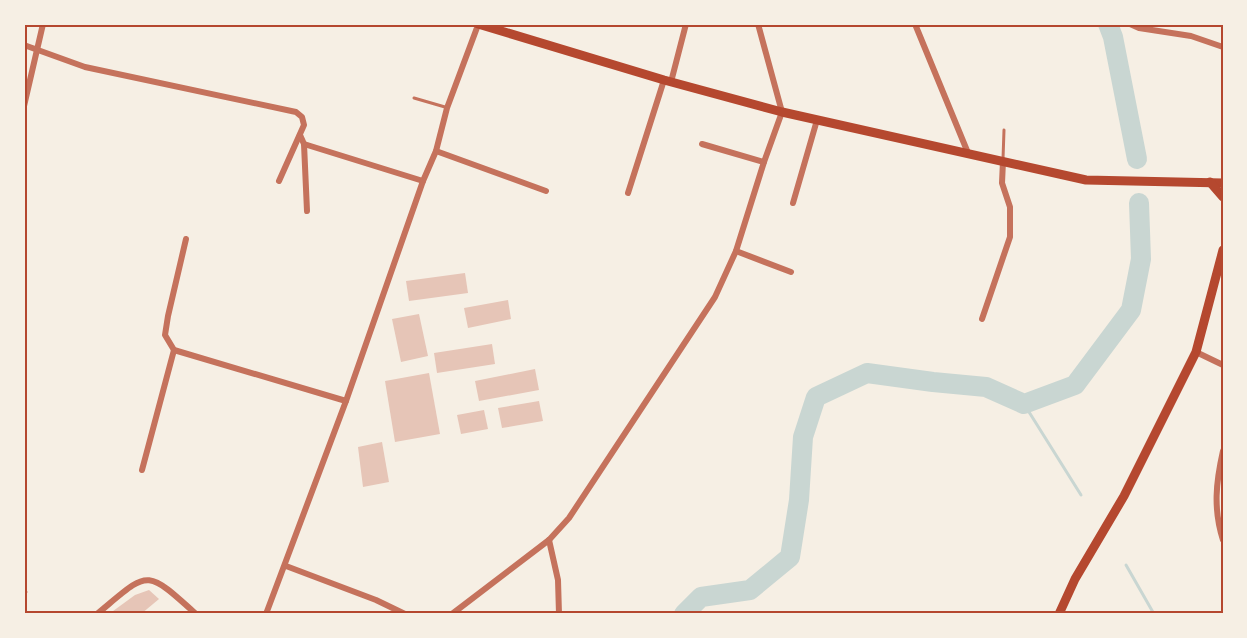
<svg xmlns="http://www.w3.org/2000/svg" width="1247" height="638" viewBox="0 0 1247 638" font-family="'Open Sans',sans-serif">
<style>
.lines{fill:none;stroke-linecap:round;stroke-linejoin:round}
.stream{stroke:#c9d6d2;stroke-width:3}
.river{stroke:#c9d6d2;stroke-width:20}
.building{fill:#e6c5b7}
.service{stroke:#c5725c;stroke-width:3}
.minor{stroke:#c5725c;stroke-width:6}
.secondary{stroke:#b5482f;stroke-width:9}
.neatline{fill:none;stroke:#b5482f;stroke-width:2}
</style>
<rect width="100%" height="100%" fill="#f6efe4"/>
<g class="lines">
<g class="stream">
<path d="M1024,404L1081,495"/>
<path d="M1126,565L1154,614"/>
</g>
<g class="river">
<path d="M1108,24L1113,37L1137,159"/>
<path d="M684,614L701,597L750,590L790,557L799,500L803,437L816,397L867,373L933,382L986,387L1024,404L1075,385L1131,310L1141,259L1139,203"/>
</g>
</g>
<g class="building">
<path d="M465,273L468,293L409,301L406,281Z"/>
<path d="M508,300L511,319L468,328L464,308Z"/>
<path d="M419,314L428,356L401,362L392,319Z"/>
<path d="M492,344L495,364L437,373L434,353Z"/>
<path d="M535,369L539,390L479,401L475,381Z"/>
<path d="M429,373L440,434L395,442L385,381Z"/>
<path d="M539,401L543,421L502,428L498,408Z"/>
<path d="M484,410L488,429L461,434L457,415Z"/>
<path d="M382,442L389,482L363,487L358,447Z"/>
<path d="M149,590L159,599L141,614H109L135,595Z"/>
</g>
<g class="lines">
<g class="service">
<path d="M414,98L445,107"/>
<path d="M1003,159L1004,130"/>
<path d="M24,594L26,592"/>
</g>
<g class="minor">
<path d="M915,24L968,153"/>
<path d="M1130,24L1139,28L1191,36L1223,47"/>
<path d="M24,45L85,67L296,112L302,117L304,125L279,181"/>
<path d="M671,82L686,24"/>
<path d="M24,106L43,24"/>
<path d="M300,135L304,144L423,181"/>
<path d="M304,144L307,211"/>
<path d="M702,144L764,162"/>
<path d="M436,151L546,191"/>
<path d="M628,193L664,80"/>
<path d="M793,203L817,120"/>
<path d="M186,239L168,316L165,335L174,350L346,401"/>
<path d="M736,251L791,272"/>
<path d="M982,319L1010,237V207L1002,183L1003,161"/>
<path d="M1196,352L1223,365"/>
<path d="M1223,451C1216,482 1213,509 1223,540"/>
<path d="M142,470L174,350"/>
<path d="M549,540L558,580L559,614"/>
<path d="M286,566L376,600L405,614"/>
<path d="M97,614C149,571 144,567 196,614"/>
<path d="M266,614L346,401L423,181L436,151L447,108L478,25L476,24"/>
<path d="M452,614L549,540L569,518L715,297L736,251L764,162L782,112L758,24"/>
</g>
<g class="secondary">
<path d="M478,24L664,80L782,112L1086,180L1223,183"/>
<path d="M1210,182L1223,197"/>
<path d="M1059,614L1075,579L1124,496L1196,352L1223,250"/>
</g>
</g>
<rect width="1247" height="638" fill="none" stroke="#f6efe4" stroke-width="51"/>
<rect x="26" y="26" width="1196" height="586" class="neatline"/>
</svg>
